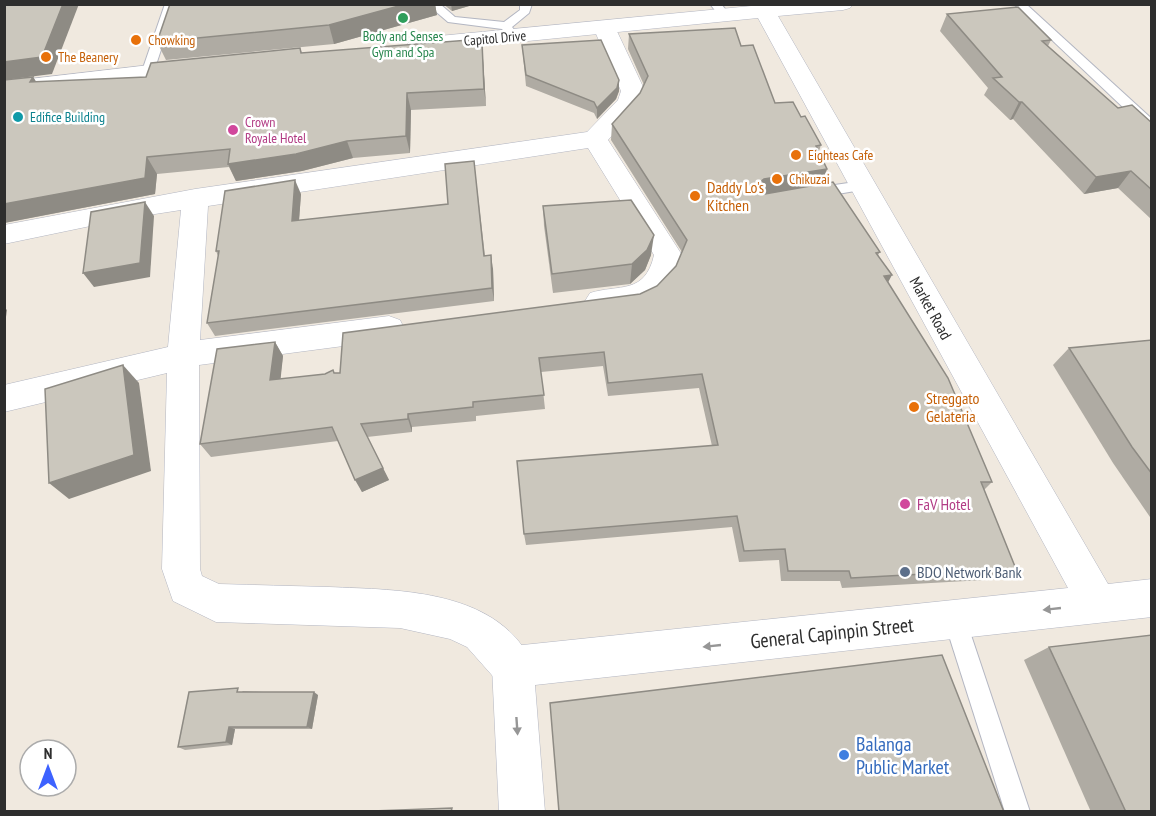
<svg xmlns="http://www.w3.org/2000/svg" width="1156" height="816" viewBox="0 0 1156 816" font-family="'PT Sans Narrow',sans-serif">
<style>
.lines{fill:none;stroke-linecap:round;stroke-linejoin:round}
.service-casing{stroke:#b3b6c2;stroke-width:2}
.minor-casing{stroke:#b3b6c2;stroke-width:1}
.tertiary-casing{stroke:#b3b6c2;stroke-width:1}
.service{fill:#fff;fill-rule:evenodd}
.minor{fill:#fff;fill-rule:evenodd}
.tertiary{fill:#fff;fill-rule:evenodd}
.wall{fill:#afaba3}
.shaded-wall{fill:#8e8b84}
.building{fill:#cbc7bd;stroke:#8e8b84;stroke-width:1.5}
.oneway{fill:#969696}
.leisure-dot{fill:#2e9e5b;stroke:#fff;stroke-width:2}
.food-dot{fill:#e8710a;stroke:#fff;stroke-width:2}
.culture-dot{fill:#0f9aa8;stroke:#fff;stroke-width:2}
.hotel-dot{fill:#d1479c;stroke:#fff;stroke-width:2}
.service-dot{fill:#5c6f8a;stroke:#fff;stroke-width:2}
.shop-dot{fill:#3f7fe0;stroke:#fff;stroke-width:2}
.labels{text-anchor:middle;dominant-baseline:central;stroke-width:5;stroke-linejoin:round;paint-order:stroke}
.far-leisure-label{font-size:14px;fill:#27864d;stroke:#fff}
.far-street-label{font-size:14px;fill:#2e2e2e;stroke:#fff}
.far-food-label{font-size:14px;fill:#c56008;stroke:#fff;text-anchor:start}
.far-culture-label{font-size:14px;fill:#0d838f;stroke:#fff;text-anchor:start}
.far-hotel-label{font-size:14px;fill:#b23c85;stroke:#fff;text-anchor:start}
.food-label{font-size:16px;fill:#c56008;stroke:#fff;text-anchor:start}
.street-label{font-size:16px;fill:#2e2e2e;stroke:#fff}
.hotel-label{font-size:16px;fill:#b23c85;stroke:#fff;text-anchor:start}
.service-label{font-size:16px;fill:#4e5e75;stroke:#fff;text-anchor:start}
.near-street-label{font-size:20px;fill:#2e2e2e;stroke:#fff}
.near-shop-label{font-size:20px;fill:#366cbe;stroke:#fff;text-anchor:start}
</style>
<rect width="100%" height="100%" fill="#f0e9df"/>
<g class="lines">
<defs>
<g id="service">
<path d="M165,4H176L154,71L152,74H144L142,71Z"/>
<path d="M427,4H440L455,17L504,22L520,10V4H532L529,13L512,27L519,36L513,40L509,38L502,29L448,22Z"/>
<path d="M710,4H721L731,16L729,18H721Z"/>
<path d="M1014,4H1026L1152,119V131L1147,130Z"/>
<path d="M862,181L867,183L869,186L867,189L814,198L807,193L814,188Z"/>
<path d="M955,609L963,612L966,620L1030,812H1005L944,620L947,612Z"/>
</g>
<path id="minor" d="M604,21L611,23L615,27L645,91L637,107L608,140L682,255C674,298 631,322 590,309L585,301L590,293C619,284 645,295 654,255L588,148L208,206L200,340L389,316L400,320L404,328L400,336L389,340L199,365L200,569L202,576L219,584C255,585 292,586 329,587C400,590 501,589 534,667L528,682L513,688L498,682L467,647L450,639L400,628L216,622L173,601L162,569L167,373L4,412V385L168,347L181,210L129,218L4,244V225L195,189L587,132L618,100L621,91L593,27L597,23Z"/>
<g id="tertiary">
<path d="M773,4H853L850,8L843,10L778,16L1108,584L1152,579V617L535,685L545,812H499L492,667L498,652L513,646L1068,588L758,18L418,52L410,50L407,45L410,40L418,38Z"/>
<path d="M193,60L201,62L204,67L201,72L4,96V82Z"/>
</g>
</defs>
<use href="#service" class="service-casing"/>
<use href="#minor" class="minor-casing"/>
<use href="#tertiary" class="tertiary-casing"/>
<use href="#service" class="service"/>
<use href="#minor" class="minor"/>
<use href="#tertiary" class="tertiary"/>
</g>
<g class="wall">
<path d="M170,4H435L437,15L334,44L166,60L157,42Z"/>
<path d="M443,4H476L452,11Z"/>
<path d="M947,14L1051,40L1048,46L1118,108L1152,123V220L1118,188L1084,194L1013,119L1010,120L984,95L988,88L940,31Z"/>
<path d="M629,34L741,46L775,103L801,117L821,145L819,151L827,169L822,184L880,252L878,255L888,282L992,482L984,490L1016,569L1002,579L842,588L840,581H781L779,560L739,562L732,527L526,545L524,534L712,446L699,388L608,396L603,366L541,372L545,409L476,416V421L412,427V432L367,437L389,480L362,492L338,441L211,457L200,444L275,342L283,356L280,379L340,373L640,294L657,286L676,266L682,252L611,140L612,124L640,93L644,85L628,49Z"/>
<path d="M470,43L483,59L486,106L411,110L410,153L353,158L302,171L236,181L229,167L157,174L155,194L4,223L33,77L36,82L146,77L300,48L302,53Z"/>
<path d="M522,45L619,91L616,99L597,119L594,113L526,86Z"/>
<path d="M474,161L485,256L493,269L494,301L215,336L207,323L218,256L216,251L301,194L299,220L448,204Z"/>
<path d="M543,206L651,255L645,270L630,284L553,293L544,226Z"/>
<path d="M1152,340V517H1150L1113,463L1053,365L1069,348Z"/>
<path d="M1049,647L1152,812H1091L1024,660Z"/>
<path d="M243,691L318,695L312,729H235L232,745L185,750L178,747Z"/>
</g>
<g class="shaded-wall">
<path d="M63,4H79L52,74L4,80V62Z"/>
<path d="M406,4H435L437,15L334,44L329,25Z"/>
<path d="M451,4H476L452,11Z"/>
<path d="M482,42L483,59L486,106L484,89Z"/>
<path d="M33,77L44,93L30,82Z"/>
<path d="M619,80V91L616,99L597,119V108Z"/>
<path d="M407,93L411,110L410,153L406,136Z"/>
<path d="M1019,102H1022L1013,119L1010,120Z"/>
<path d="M347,141L353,158L302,171L236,181L228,164Z"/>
<path d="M147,157L157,174L155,194L4,223V204Z"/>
<path d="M827,169L821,185L760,195L755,186L764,179Z"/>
<path d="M1131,171L1118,188L1084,194L1096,177Z"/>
<path d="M295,180L301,194L298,234L292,221Z"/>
<path d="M145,202L154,216L150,277L94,287L83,273Z"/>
<path d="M654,235L651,255L645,270L630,284L632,264Z"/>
<path d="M491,255L493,269L494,301L492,288Z"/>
<path d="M892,275L884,290V276Z"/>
<path d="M4,307L7,310L4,331Z"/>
<path d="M275,342L283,356L279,394L270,380Z"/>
<path d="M123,365L139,383L151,471L69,499L49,483Z"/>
<path d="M408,414L412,427V432L408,419Z"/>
<path d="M383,468L389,480L362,492L355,480Z"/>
<path d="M314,692L318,695L312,729L307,727Z"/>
<path d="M229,727L235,729L232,745L226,742Z"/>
</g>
<g class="building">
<path d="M4,4H63L42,57L4,62Z"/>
<path d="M170,4H406L329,25L157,42Z"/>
<path d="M1018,7L1051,40L1042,41L1118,108L1132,105L1152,123V190L1131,171L1096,177L1022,102H1019L993,78L1002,77L947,14Z"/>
<path d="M735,28L741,46L753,45L775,103L793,102L801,117L805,116L821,145L816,146L827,169L764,179L755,186L765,194L833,182L880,252L876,253L892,275L884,276L948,378L992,482H981L1016,569L851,578L849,571H788L785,549L744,551L737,516L524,534L517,461L718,445L702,374L608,383L604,352L539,358L544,395L473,402V407L408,414V419L361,424L383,468L355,480L332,427L200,444L217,349L275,342L270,380L325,374L333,370L334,373H340L343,333L640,294L657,286L676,266L687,240L612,124L640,93L648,76L629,34Z"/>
<path d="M469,40L470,43L482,42L484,89L407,93L406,136L347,141L296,154L228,164L230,149L147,157L145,178L4,204V80L33,77L30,82L146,77L151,63L300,48L301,53Z"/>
<path d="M601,40L619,80L617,88L597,108L594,102L526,75L522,45Z"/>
<path d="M474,161L484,256L491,255L492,288L207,323L219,251H216L225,191L295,180L292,221L448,204L445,164Z"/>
<path d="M631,200L654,235L647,250L632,264L552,274L543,206Z"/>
<path d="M145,202L140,263L83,273L91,212Z"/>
<path d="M1152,340V474L1132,447L1069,348Z"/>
<path d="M123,365L134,455L49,483L45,389Z"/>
<path d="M1152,635V812H1126L1049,647Z"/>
<path d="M942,655L1004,812H559L550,703Z"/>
<path d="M238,688L237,692H314L307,727H229L226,742L178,747L189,692Z"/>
<path d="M452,808L451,812H345Z"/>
</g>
<defs><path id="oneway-solid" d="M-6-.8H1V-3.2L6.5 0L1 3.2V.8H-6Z" transform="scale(1.5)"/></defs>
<g class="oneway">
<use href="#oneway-solid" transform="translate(1052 609) rotate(174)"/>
<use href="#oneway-solid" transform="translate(712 646) rotate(174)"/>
<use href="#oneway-solid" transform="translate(517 726) rotate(86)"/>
</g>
<circle class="leisure-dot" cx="403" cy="18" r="6"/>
<g class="food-dot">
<circle cx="136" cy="40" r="6"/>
<circle cx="46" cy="57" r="6"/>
<circle cx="796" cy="155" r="6"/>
<circle cx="777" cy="179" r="6"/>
<circle cx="695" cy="196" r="6"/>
<circle cx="914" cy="407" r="6"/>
</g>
<circle class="culture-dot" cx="18" cy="117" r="6"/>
<g class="hotel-dot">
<circle cx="233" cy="130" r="6"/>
<circle cx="905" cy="504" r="6"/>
</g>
<circle class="service-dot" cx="905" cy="572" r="6"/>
<circle class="shop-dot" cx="844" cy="755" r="6"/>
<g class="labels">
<g class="far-leisure-label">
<text x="403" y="36">Body and Senses<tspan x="403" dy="16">Gym and Spa</tspan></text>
</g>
<g class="far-street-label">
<text transform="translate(495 38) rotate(-5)">Capitol Drive</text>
</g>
<g class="far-food-label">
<text x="148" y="40">Chowking</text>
<text x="58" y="57">The Beanery</text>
<text x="808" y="155">Eighteas Cafe</text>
<text x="789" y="179">Chikuzai</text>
</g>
<g class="far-culture-label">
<text x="30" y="117">Edifice Building</text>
</g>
<g class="far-hotel-label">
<text x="245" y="122">Crown<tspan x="245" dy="16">Royale Hotel</tspan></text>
</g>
<g class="food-label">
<text x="707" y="187">Daddy Lo's<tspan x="707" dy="18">Kitchen</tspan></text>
<text x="926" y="398">Streggato<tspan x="926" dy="18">Gelateria</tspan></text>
</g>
<g class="street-label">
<text transform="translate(931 308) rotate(61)">Market Road</text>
</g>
<g class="hotel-label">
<text x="917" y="504">FaV Hotel</text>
</g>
<g class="service-label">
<text x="917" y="572">BDO Network Bank</text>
</g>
<g class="near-street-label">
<text transform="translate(832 633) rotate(-6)">General Capinpin Street</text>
</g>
<g class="near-shop-label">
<text x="856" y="744">Balanga<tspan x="856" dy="23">Public Market</tspan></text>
</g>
</g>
<rect width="1156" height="816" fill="none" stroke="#2e2e2e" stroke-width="12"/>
<g transform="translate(48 768)"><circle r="28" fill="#ffffff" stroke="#ababab" stroke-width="1.5"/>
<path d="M0-4.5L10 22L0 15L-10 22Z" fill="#3d62ff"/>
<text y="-9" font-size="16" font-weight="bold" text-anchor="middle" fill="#2e2e2e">N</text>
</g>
</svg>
